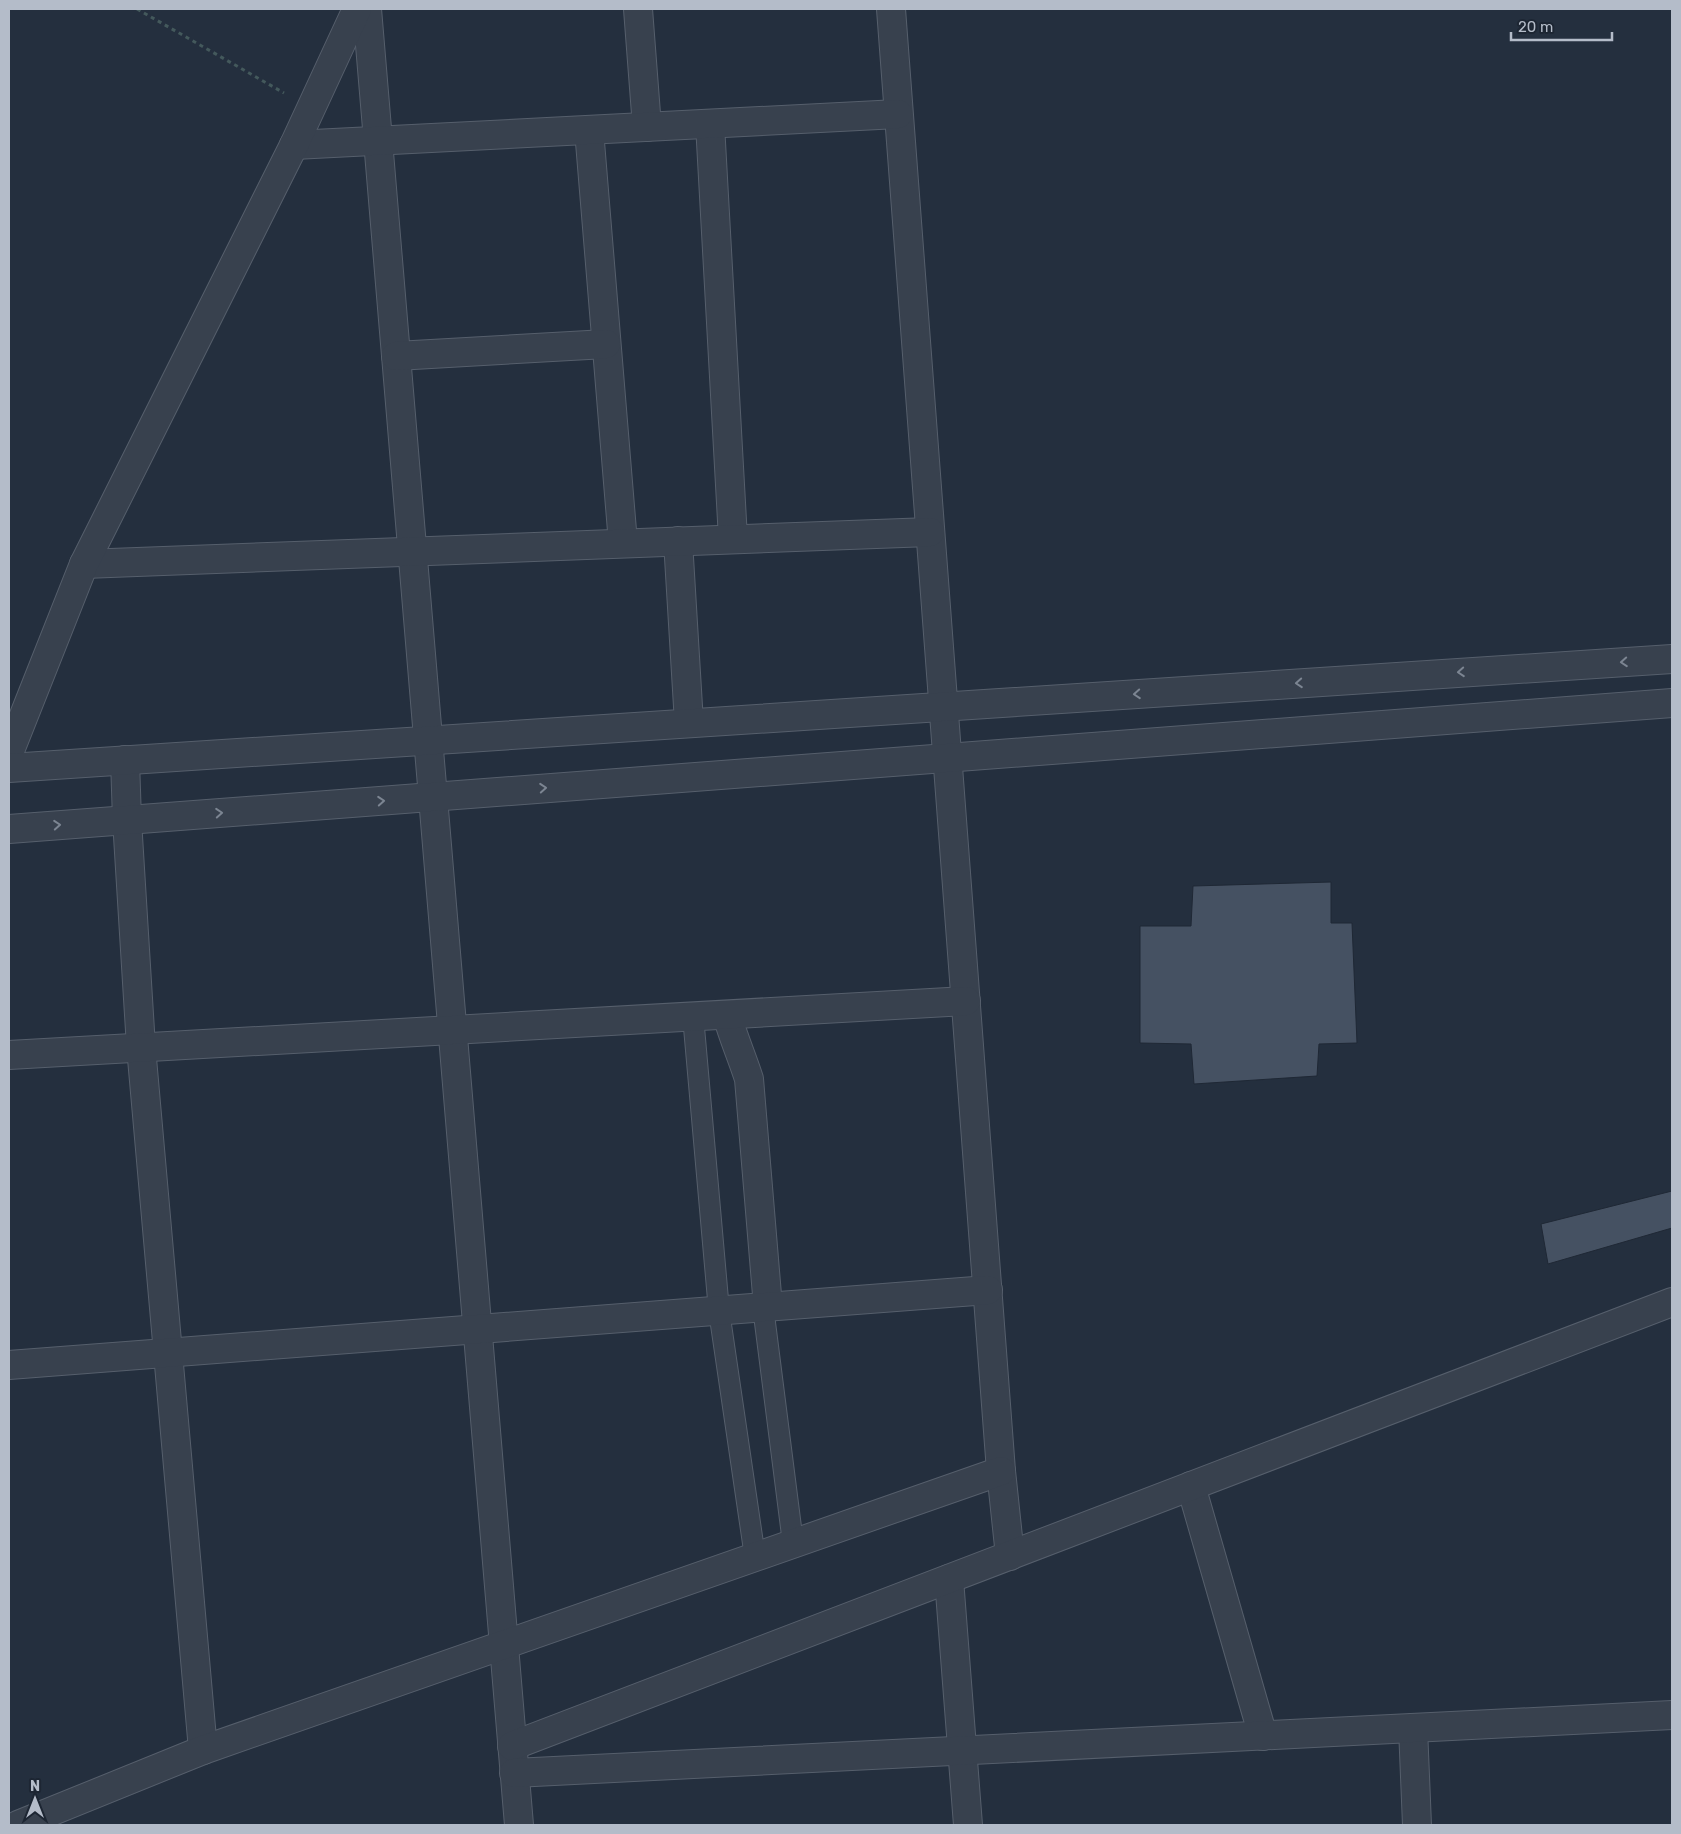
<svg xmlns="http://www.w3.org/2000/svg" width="1681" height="1834" viewBox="0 0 1681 1834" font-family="Rubik,sans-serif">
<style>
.building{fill:#455162;stroke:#1f2835}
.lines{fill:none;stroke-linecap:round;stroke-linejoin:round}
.lane-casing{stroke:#565f6c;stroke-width:22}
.street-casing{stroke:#565f6c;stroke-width:30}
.path{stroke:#44595c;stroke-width:3;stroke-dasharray:4 4;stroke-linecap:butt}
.lane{stroke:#38414e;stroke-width:20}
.street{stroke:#38414e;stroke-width:28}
.oneway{stroke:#7c8592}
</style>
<rect width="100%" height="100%" fill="#242f3e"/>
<g class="building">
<path d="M1331,882V923H1352L1357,1043L1319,1044L1317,1076L1194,1084L1191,1044L1140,1043V926H1191L1193,886Z"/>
<path d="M1672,1191V1228L1548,1264L1541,1224Z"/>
</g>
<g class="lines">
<defs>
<g id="lane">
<path d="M693,1016L719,1311L755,1557"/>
<path d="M763,1307L793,1543"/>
</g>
<g id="street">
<path d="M367,9L519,1825"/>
<path d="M638,9L647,127"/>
<path d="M891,9L1001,1471L1010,1556"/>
<path d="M710,124L733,539"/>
<path d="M589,130L623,543"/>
<path d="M294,145L898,114"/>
<path d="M396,356L606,344"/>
<path d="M678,541L689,723"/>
<path d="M84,564L930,532"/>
<path d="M9,753L84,564L294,145L357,9"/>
<path d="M125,760L127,820L141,1047L203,1750"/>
<path d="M9,768L1672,659"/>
<path d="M9,829L1672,703"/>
<path d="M727,1015C733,1037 742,1057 749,1079L768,1307"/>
<path d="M9,1055L966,1001"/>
<path d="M9,1365L988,1290"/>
<path d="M1191,1486L1263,1736"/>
<path d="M949,1579L968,1825"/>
<path d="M1413,1728L1417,1825"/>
<path d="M512,1746L1672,1302"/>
<path d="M514,1773L1672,1715"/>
<path d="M18,1825L203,1750L1001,1471"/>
</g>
</defs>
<use href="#lane" class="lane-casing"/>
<use href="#street" class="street-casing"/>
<path class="path" d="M137,9L284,93"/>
<use href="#lane" class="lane"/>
<use href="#street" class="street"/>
</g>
<defs><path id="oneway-chevron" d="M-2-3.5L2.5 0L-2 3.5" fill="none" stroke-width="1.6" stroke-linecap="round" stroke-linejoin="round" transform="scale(1.25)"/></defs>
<g class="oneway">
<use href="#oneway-chevron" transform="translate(1624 662) rotate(176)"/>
<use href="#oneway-chevron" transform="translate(1461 672) rotate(176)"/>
<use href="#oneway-chevron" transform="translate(1299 683) rotate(176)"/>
<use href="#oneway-chevron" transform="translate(1137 694) rotate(176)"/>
<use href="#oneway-chevron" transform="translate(543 788) rotate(-4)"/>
<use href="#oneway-chevron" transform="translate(381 801) rotate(-4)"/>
<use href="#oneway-chevron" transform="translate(219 813) rotate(-4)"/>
<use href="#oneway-chevron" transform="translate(57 825) rotate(-4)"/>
</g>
<rect width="1681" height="1834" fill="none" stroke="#b4bcc9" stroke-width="20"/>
<g transform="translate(35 1799)" stroke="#1d2633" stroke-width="4" paint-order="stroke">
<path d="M0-4L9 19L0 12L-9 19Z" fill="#b4bcc9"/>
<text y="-8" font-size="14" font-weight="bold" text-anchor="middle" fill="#b4bcc9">N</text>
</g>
<path d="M1511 32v8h101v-8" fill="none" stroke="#b4bcc9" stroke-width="2.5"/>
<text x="1518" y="32" font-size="15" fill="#b4bcc9" stroke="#1d2633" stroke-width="4" paint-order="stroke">20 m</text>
</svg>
